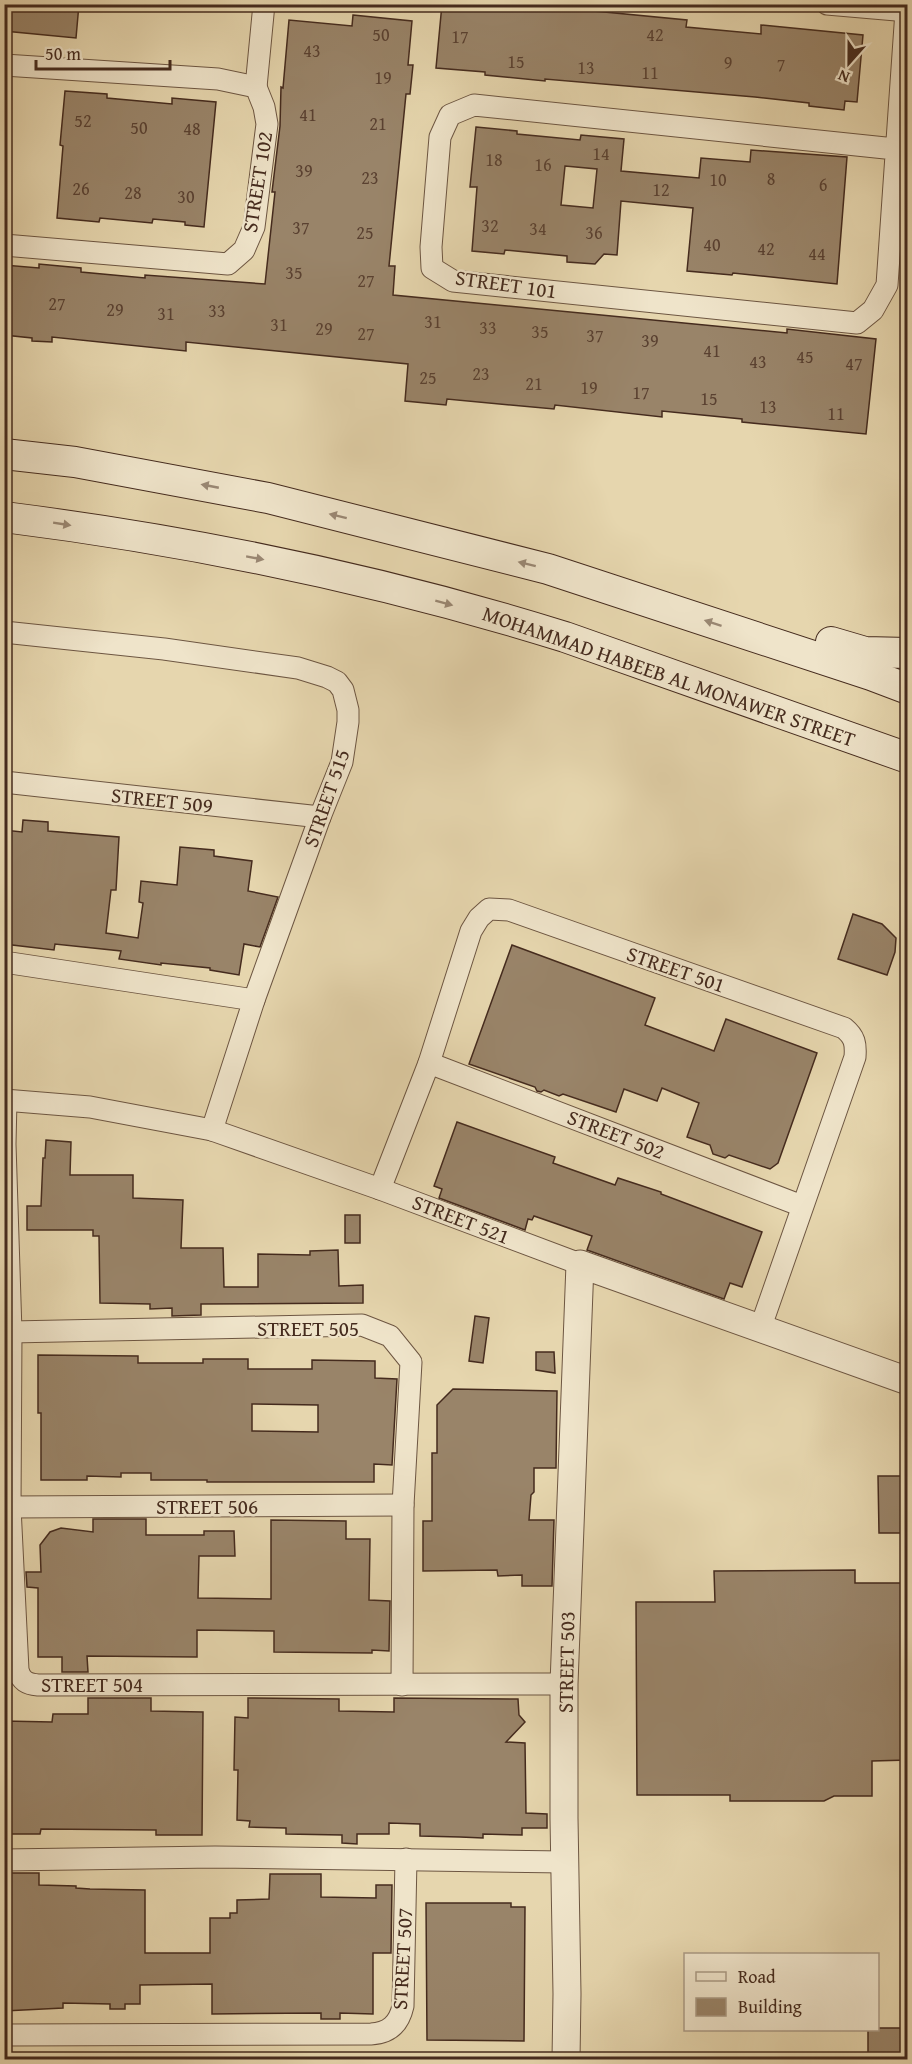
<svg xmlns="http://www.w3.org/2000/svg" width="912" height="2064" viewBox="0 0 912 2064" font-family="'Gentium Book Plus',serif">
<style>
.building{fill:#998469;stroke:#452b1e;stroke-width:1.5;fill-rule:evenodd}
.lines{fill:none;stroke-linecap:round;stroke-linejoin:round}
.minor-casing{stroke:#6d5642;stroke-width:23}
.tertiary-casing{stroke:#6d5642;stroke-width:29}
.secondary-casing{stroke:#452b1e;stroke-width:32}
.minor{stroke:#efe4ca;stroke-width:21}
.tertiary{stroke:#efe4ca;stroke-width:27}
.secondary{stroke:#efe4ca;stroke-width:30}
.oneway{fill:#9a8874}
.labels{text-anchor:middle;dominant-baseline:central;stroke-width:5;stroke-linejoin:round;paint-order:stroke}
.number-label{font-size:18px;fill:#5a4131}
.street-label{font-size:21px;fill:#452b1e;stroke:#efe4ca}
</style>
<rect width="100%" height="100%" fill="#e6d6ae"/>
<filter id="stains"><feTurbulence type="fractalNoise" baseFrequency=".00333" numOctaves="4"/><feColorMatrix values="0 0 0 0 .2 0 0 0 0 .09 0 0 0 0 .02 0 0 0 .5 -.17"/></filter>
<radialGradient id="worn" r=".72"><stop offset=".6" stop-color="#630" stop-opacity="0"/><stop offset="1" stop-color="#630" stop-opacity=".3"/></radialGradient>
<g class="building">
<path d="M4,4H79L76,38L4,31Z"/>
<path d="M442,4H553V7L687,20L686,27L761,34V25L863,35L857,102L845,101L844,110L809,106V103L755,97L545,79V81L485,75V72L436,68Z"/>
<path d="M353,15L412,21L408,65H413L410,94H406L389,266H395L393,295L787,333V329L876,339L866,434L742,422V419L662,411V417L555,405L554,409L447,399L446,405L405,401L408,364L186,342V351L52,337V342L32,341V338L4,335V265L39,268V264L81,268V272L145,278V275L265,284L275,192H272L280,126L281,87L283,88L289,20L352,26Z"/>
<path d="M65,91L107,94V98L172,104V98L216,102L204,227L185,225V222L153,219L152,223L100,218L99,222L57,218L63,146L60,145Z"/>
<path d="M476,127L517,131V134L580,140L581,135L624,139L621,171L699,178L701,158L750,162L751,150L847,157L837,284L733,273L732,275L687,271L693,208L621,201L617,255L604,254L595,264L567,262V256L505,250L504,254L472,251L477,187H470ZM565,166L597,169L593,208L561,205Z"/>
<path d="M23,820L48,822V831L119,837L116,890H111L106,933L138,938L143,903L139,902L141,881L177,885L180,847L214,850V856L252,861L248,891L278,897L260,947L244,944L239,975L210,970V968L161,963V965L119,959L121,951L55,944L54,950L4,944V830L22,832Z"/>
<path d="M853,914L882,924L896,938L895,952L887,975L838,959Z"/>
<path d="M512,945L655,998L645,1025L714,1051L726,1019L817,1053L778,1163L770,1169L729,1155L725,1158L713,1154L710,1145L687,1137L699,1103L662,1088L657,1101L624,1089L616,1112L563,1094L559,1096L544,1090L541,1092L537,1091L535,1087L469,1064Z"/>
<path d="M457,1122L555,1157L553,1163L615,1185L618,1178L661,1192V1194L762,1232L742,1287L730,1283L724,1299L587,1250L592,1236L534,1216L532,1220L528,1219L525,1230L439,1198L442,1189L434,1186Z"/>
<path d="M46,1140L71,1142L70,1175H133V1198L183,1200L181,1248H223L224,1287H258V1254L310,1255V1251L338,1250L339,1286L363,1285V1303L201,1304V1315L172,1316V1308L150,1309V1304L100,1303L99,1236H93V1230H27V1206H41L43,1158H45Z"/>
<rect x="345" y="1215" width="15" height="28"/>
<path d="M475,1316L489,1318L483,1363L469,1361Z"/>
<path d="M536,1352H554L555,1373L536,1370Z"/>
<path d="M38,1355L138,1356V1363H203V1359H248V1369H312V1360L375,1361V1378L397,1379L392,1465L374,1464V1482H207V1480H151V1473H121V1477L87,1476V1480H41V1413H38ZM252,1404L318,1405V1432L252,1431Z"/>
<path d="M453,1389L557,1391L556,1468H534V1492L531,1495L529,1520H554L552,1586H522V1575L498,1576L497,1570L423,1571V1521H432V1453H437V1405Z"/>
<path d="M878,1476H908V1533H879Z"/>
<path d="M93,1519H146V1535H204V1531H234L235,1556H199L198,1598L271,1599V1520L346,1521V1539H370L369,1600L390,1601L389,1651L372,1650V1653L274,1652V1631L197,1630V1657L87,1656L88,1672H62V1657H38V1588L27,1587L26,1572H41L40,1545L50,1532L61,1528L93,1532Z"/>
<path d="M855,1570V1583H906L908,1760L872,1761V1796H834L824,1801H730V1795H637L636,1602H715L714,1571Z"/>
<path d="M88,1698H151V1711L203,1712L202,1835H156V1830L41,1829L40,1834H5L4,1721L52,1722L53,1714H88Z"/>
<path d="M248,1698L339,1699V1711L394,1712V1698L518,1699L519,1715L525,1722L506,1742L525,1743L526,1813L547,1814V1828H522V1835L483,1834V1838L460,1837L420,1836V1824L389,1823V1834H357V1844L342,1843V1835L286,1834V1828L249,1827L250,1821L237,1820L238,1770H234L235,1717L248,1718Z"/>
<path d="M4,1873H39V1885L76,1886V1888L90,1889L145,1890V1953H210V1918H230V1913H237V1900L269,1899L270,1874H321V1897L376,1898V1885H392L391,1953H373V2014L340,2013V2019H321V2013L212,2014V1984L140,1985V2004H125V2009H110V2004L63,2003V2008L4,2011Z"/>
<path d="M426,1903H511V1907H525L524,2041L427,2040Z"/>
<path d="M878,2028H908V2060H868V2030H878Z"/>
</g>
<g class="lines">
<defs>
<g id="minor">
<path d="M827,4L908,11"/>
<path d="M4,65L218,79L256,87L264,107L267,124L254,227L244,250L228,264L4,245"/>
<path d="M256,87L264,4"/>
<path d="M895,149L474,105L450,115L440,137L431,247L432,268L453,281L857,323L873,310L887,285L906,11"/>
<path d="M4,632L164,649L298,668L327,677L337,682L343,690L348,710V722L342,762L320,817L254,1000L212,1130"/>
<path d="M4,782L320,817"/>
<path d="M4,962L254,1000"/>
<path d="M429,1063L802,1206"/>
<path d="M4,1100L90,1107L212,1130L380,1189L580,1264"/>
<path d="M6,1100L5,1144L11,1332L10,1507L18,1670C21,1681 27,1684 38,1685L564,1684"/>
<path d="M380,1189L429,1063L471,931L479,918L489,909L509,910L844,1028C855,1037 856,1044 855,1057L760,1329"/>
<path d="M11,1332L362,1325L390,1336L411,1362L403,1505L402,1685"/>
<path d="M10,1507L403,1505"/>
<path d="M4,1860L215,1857L565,1862"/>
<path d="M4,2035L371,2034C389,2033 399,2024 403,2006L406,1859"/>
</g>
<path id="tertiary" d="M566,2060L567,1994L564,1818V1684L580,1264L908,1381"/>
<g id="secondary">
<path d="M4,454L75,462L268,498L548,569L871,675L908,689"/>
<path d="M4,517C194,541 383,580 565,637L908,758"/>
<path d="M831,642L865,652L908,653"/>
</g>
</defs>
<use href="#minor" class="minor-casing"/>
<use href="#tertiary" class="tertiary-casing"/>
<use href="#secondary" class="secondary-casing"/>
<use href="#minor" class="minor"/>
<use href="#tertiary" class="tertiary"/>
<use href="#secondary" class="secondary"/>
</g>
<defs><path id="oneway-solid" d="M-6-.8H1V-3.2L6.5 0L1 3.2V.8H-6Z" transform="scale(1.5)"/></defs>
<g class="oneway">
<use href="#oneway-solid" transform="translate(210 486) rotate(-169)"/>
<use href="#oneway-solid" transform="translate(338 516) rotate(-166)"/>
<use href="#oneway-solid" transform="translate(62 524) rotate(9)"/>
<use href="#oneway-solid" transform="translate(255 558) rotate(10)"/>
<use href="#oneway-solid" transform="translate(527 564) rotate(-166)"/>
<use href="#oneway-solid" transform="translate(444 603) rotate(15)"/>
<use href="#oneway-solid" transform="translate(713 623) rotate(-162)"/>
</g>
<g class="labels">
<g class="number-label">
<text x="381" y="34">50</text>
<text x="655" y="34">42</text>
<text x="460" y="36">17</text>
<text x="312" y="50">43</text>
<text x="516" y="61">15</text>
<text x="728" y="62">9</text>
<text x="781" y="64">7</text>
<text x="586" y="67">13</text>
<text x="650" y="72">11</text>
<text x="383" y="77">19</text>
<text x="308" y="114">41</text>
<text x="83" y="120">52</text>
<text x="378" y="123">21</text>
<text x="139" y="127">50</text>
<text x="192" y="128">48</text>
<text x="601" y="153">14</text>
<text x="494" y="159">18</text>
<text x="543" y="164">16</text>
<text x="304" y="170">39</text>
<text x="370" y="177">23</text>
<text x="771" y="178">8</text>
<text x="718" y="179">10</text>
<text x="823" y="184">6</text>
<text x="81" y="188">26</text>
<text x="661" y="189">12</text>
<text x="133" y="192">28</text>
<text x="186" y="196">30</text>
<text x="490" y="225">32</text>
<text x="301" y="227">37</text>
<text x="538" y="228">34</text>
<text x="365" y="232">25</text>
<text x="594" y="232">36</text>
<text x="712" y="244">40</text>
<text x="766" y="248">42</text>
<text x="817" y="253">44</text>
<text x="294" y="272">35</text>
<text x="366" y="280">27</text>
<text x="57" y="303">27</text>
<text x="115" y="309">29</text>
<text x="217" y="310">33</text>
<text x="166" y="313">31</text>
<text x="433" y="321">31</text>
<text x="279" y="324">31</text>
<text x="488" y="327">33</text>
<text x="324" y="328">29</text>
<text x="540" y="331">35</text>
<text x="366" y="333">27</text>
<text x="595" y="335">37</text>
<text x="650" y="340">39</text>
<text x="712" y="350">41</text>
<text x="805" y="356">45</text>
<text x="758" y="361">43</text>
<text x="854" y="363">47</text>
<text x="481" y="373">23</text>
<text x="428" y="377">25</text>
<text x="534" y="383">21</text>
<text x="589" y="387">19</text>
<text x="641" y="392">17</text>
<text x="709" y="398">15</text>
<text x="768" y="406">13</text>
<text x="836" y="413">11</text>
</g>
<g class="street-label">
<text transform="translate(257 182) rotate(-81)">STREET 102</text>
<text transform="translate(506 284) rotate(8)">STREET 101</text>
<text transform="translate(669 676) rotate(19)">MOHAMMAD HABEEB AL MONAWER STREET</text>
<text transform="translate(326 798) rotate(-71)">STREET 515</text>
<text transform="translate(162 800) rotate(6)">STREET 509</text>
<text transform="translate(676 969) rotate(19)">STREET 501</text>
<text transform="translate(616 1134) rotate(21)">STREET 502</text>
<text transform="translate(461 1219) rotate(21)">STREET 521</text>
<text x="308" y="1328">STREET 505</text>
<text x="207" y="1506">STREET 506</text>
<text transform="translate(566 1662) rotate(-89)">STREET 503</text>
<text x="92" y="1684">STREET 504</text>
<text transform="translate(402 1959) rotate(-87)">STREET 507</text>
</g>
</g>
<rect width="912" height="2064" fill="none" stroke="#e6d6ae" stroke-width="24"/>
<rect x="6" y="6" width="900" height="2052" fill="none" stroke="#452b1e" stroke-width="3"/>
<rect x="12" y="12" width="888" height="2040" fill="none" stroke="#452b1e" stroke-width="1.5"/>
<rect x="684" y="1953" width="195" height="78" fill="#efe4ca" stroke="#ab9a85" stroke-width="1.5"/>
<rect x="696" y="1972" width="30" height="9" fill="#efe4ca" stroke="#ab9a85" stroke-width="1.5"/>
<text x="738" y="1983" font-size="18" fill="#452b1e">Road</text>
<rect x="696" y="1998" width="30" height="18" fill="#998469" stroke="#ab9a85" stroke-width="1.5"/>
<text x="738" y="2013" font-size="18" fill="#452b1e">Building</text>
<g transform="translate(849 63) rotate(201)" stroke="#efe4ca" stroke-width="4.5" paint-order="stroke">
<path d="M0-4.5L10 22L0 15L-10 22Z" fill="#452b1e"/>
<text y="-9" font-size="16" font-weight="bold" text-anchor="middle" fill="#452b1e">N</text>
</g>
<path d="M36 60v9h134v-9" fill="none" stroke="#452b1e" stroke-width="3"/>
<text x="45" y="60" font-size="18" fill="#452b1e" stroke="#efe4ca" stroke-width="4.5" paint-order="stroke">50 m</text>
<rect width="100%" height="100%" filter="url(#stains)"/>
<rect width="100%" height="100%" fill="url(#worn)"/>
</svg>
